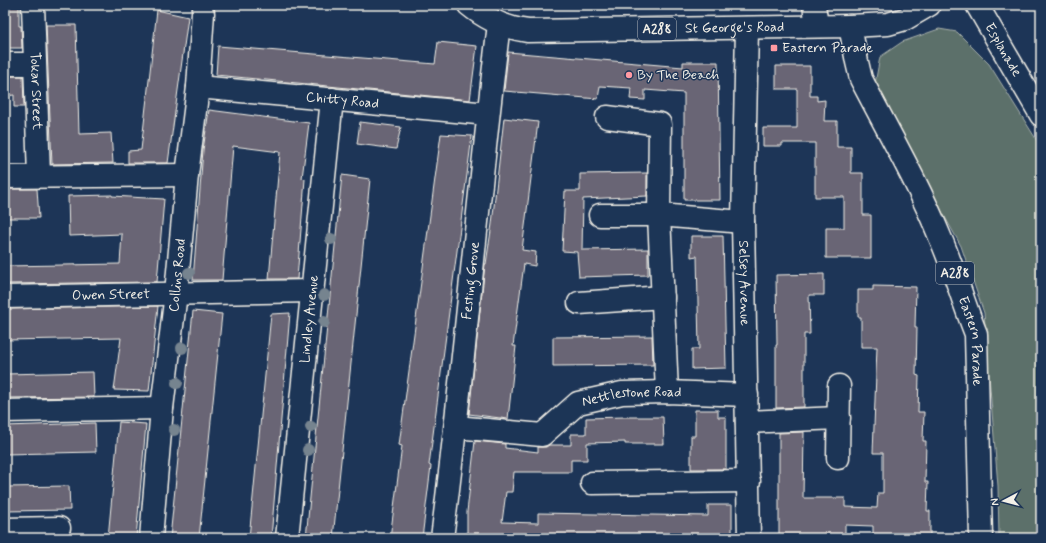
<svg xmlns="http://www.w3.org/2000/svg" width="1046" height="543" viewBox="0 0 1046 543" font-family="Mynerve,sans-serif">
<style>
.green{fill:#5c706b;stroke:#a8b0aa}
.building{fill:#696574;stroke:#f4f1e8}
.lines{fill:none;stroke-linecap:round;stroke-linejoin:round}
.minor-casing{stroke:#f4f1e8;stroke-width:25}
.major-casing{stroke:#f4f1e8;stroke-width:25}
.minor{stroke:#1d3557;stroke-width:22}
.major{stroke:#1d3557;stroke-width:22}
.tree{fill:#76848f}
.poi-dot{fill:#ff9aa2;stroke:#1d3557;stroke-width:1.5}
.labels{text-anchor:middle;dominant-baseline:central;stroke-width:3;stroke-linejoin:round;paint-order:stroke}
.shield{fill:#1d3557;stroke:#b4b9bc;stroke-width:1}
.shield-label{font-size:13px;font-weight:bold;fill:#f4f1e8}
.street-label{font-size:14px;fill:#f4f1e8;stroke:#1d3557}
.poi-label{font-size:14px;fill:#f4f1e8;stroke:#1d3557;text-anchor:start}
</style>
<rect width="100%" height="100%" fill="#1d3557"/>
<filter id="ink" filterUnits="userSpaceOnUse"><feTurbulence type="fractalNoise" baseFrequency=".025" numOctaves="2"/><feDisplacementMap in="SourceGraphic" scale="8" xChannelSelector="R" yChannelSelector="G"/><feConvolveMatrix kernelMatrix="1 2 1 2 8 2 1 2 1" color-interpolation-filters="sRGB"/></filter>
<g filter="url(#ink)">
<path class="green" d="M939,29L957,32L989,64L1041,147V538H999L998,486L984,313L961,246L874,89L880,57L902,42Z"/>
<g class="building">
<path d="M5,5H19V26H21L22,48H5Z"/>
<path d="M157,10L188,17L168,163H128V151L141,150Z"/>
<path d="M46,25H76L79,134L111,133L113,163L52,164Z"/>
<path d="M438,42L477,46L470,100L216,75L218,46L435,64Z"/>
<path d="M508,52L683,67V62H718L720,200H684V93L645,90V100L630,99L631,88L600,86L598,99L504,91Z"/>
<path d="M776,66H810V96H817V101L825,100L824,121H837V147H851V173H863V215H871V258H826V228H844V197H815V143H782V146H763V128H797V89H776Z"/>
<path d="M5,76H23L24,107H14V95L5,96Z"/>
<path d="M209,110L309,123L302,178L305,179L297,279H269L280,152L233,146L222,280H193L203,150Z"/>
<path d="M504,118L538,122L522,250L536,252L535,266L524,264L513,346H516L508,419L469,414L485,264H486L492,224Z"/>
<path d="M360,122L401,127L396,149L357,144Z"/>
<path d="M441,134L472,136L429,465L431,466L422,538H390L402,446L399,445Z"/>
<path d="M647,173V196L583,199L582,250L648,249V275L579,277L577,252L562,251L565,191H580V174Z"/>
<path d="M342,175L370,179L333,538H306Z"/>
<path d="M5,189H37L39,218H5Z"/>
<path d="M112,195V196L164,199L157,282L5,284V266L120,264L122,234L69,236L68,196Z"/>
<path d="M691,236H723L726,368L692,369V349H699L697,256L691,257Z"/>
<path d="M824,274V295H809L810,334H804V407L776,408V345H777L776,275Z"/>
<path d="M873,286L916,287L915,327H917L916,375L919,376L918,412H924L923,441H926L925,482H928L927,511H930V538L873,537V526L845,525V538H779V433L804,432L803,498H845V507L877,508L878,493H883V453H873L877,347H861V317H858V290H873Z"/>
<path d="M158,306L149,391L114,390L121,338L5,340V309Z"/>
<path d="M193,311L222,314L199,538H170Z"/>
<path d="M290,313L271,538H249L271,314Z"/>
<path d="M652,336L653,365L553,366V337Z"/>
<path d="M93,372L94,397L5,398V374Z"/>
<path d="M695,410H718V417H726V469H691V436H695Z"/>
<path d="M625,417H663L664,444H625V442L587,443V460H571V472H514L512,492H506L502,522L538,523V513L708,516V505H732V538H467V512L475,441L505,444V448L538,452V447H546L549,445H571V434H586V418Z"/>
<path d="M119,422L146,424L136,538H108Z"/>
<path d="M95,423L96,452L5,454V426Z"/>
<path d="M69,486L70,510L5,511V487Z"/>
</g>
<g class="lines">
<defs>
<g id="minor">
<path id="s1" d="M33,5L39,176"/>
<path d="M814,5L817,26"/>
<path id="s2" d="M977,5L1041,115"/>
<path d="M850,26L888,24L905,19L929,5"/>
<path id="s3" d="M747,28L743,222L749,538"/>
<path d="M5,64H35"/>
<path id="s4" d="M198,87L488,114"/>
<path d="M607,117L660,124L659,215L667,392"/>
<path d="M5,177L187,175"/>
<path d="M600,215H659L743,222"/>
<path id="s5" d="M5,297L312,291"/>
<path d="M579,303L663,297"/>
<path d="M5,411L162,408"/>
<path d="M747,422L839,418"/>
<path id="s6" d="M456,427L542,435L578,403L622,393L667,392L747,395"/>
<path d="M838,458L839,386"/>
<path d="M592,483L749,481"/>
<path d="M5,529L59,528"/>
<path id="s7" d="M151,538L162,408L176,293L187,175L198,87L203,13"/>
<path id="s8" d="M287,538L332,99"/>
<path id="s9" d="M442,538C464,367 478,195 499,24"/>
</g>
<g id="major">
<path id="s10" d="M469,5C487,20 505,28 528,31L850,26L857,62L861,79C888,131 918,183 940,237C954,269 963,302 976,334L981,538"/>
</g>
</defs>
<use href="#minor" class="minor-casing"/>
<use href="#major" class="major-casing"/>
<use href="#minor" class="minor"/>
<use href="#major" class="major"/>
</g>
<g class="tree">
<circle cx="331" cy="239" r="6"/>
<circle cx="189" cy="273" r="6"/>
<circle cx="324" cy="295" r="6"/>
<circle cx="324" cy="322" r="6"/>
<circle cx="182" cy="348" r="6"/>
<circle cx="177" cy="383" r="6"/>
<circle cx="311" cy="427" r="6"/>
<circle cx="174" cy="430" r="6"/>
<circle cx="308" cy="450" r="6"/>
</g>
</g>
<g class="poi-dot">
<rect x="770" y="44" width="8" height="8" rx="2"/>
<circle cx="629" cy="75" r="4"/>
</g>
<g class="labels">
<g class="shield">
<rect x="638" y="18" width="38" height="22" rx="3"/>
<rect x="936" y="262" width="38" height="22" rx="3"/>
</g>
<g class="shield-label">
<text x="657" y="29">A288</text>
<text x="955" y="273">A288</text>
</g>
<g class="street-label">
<text stroke="none"><textPath href="#s10" startOffset="272">St George's Road</textPath></text>
<text stroke="none"><textPath href="#s2" startOffset="52">Esplanade</textPath></text>
<text stroke="none"><textPath href="#s1" startOffset="86">Tokar Street</textPath></text>
<text stroke="none"><textPath href="#s4" startOffset="145">Chitty Road</textPath></text>
<text stroke="none"><textPath href="#s7" startOffset="264">Collins Road</textPath></text>
<text stroke="none"><textPath href="#s9" startOffset="259">Festing Grove</textPath></text>
<text stroke="none"><textPath href="#s3" startOffset="255">Selsey Avenue</textPath></text>
<text stroke="none"><textPath href="#s5" startOffset="106">Owen Street</textPath></text>
<text stroke="none"><textPath href="#s8" startOffset="220">Lindley Avenue</textPath></text>
<text stroke="none"><textPath href="#s10" startOffset="728">Eastern Parade</textPath></text>
<text stroke="none"><textPath href="#s6" startOffset="189">Nettlestone Road</textPath></text>
</g>
<g class="poi-label">
<text x="782" y="48">Eastern Parade</text>
<text x="637" y="75">By The Beach</text>
</g>
</g>
<rect width="1046" height="543" fill="none" stroke="#1d3557" stroke-width="20"/>
<rect x="10" y="10" width="1026" height="523" fill="none" stroke="#f4f1e8" stroke-width="1.5" filter="url(#ink)"/>
<g transform="translate(1004 501) rotate(263)" stroke="#1d3557" stroke-width="3" paint-order="stroke">
<path d="M0-3L7 15L0 10L-7 15Z" fill="#f4f1e8"/>
<text y="-6" font-size="11" font-weight="bold" text-anchor="middle" fill="#f4f1e8">N</text>
</g>
</svg>
